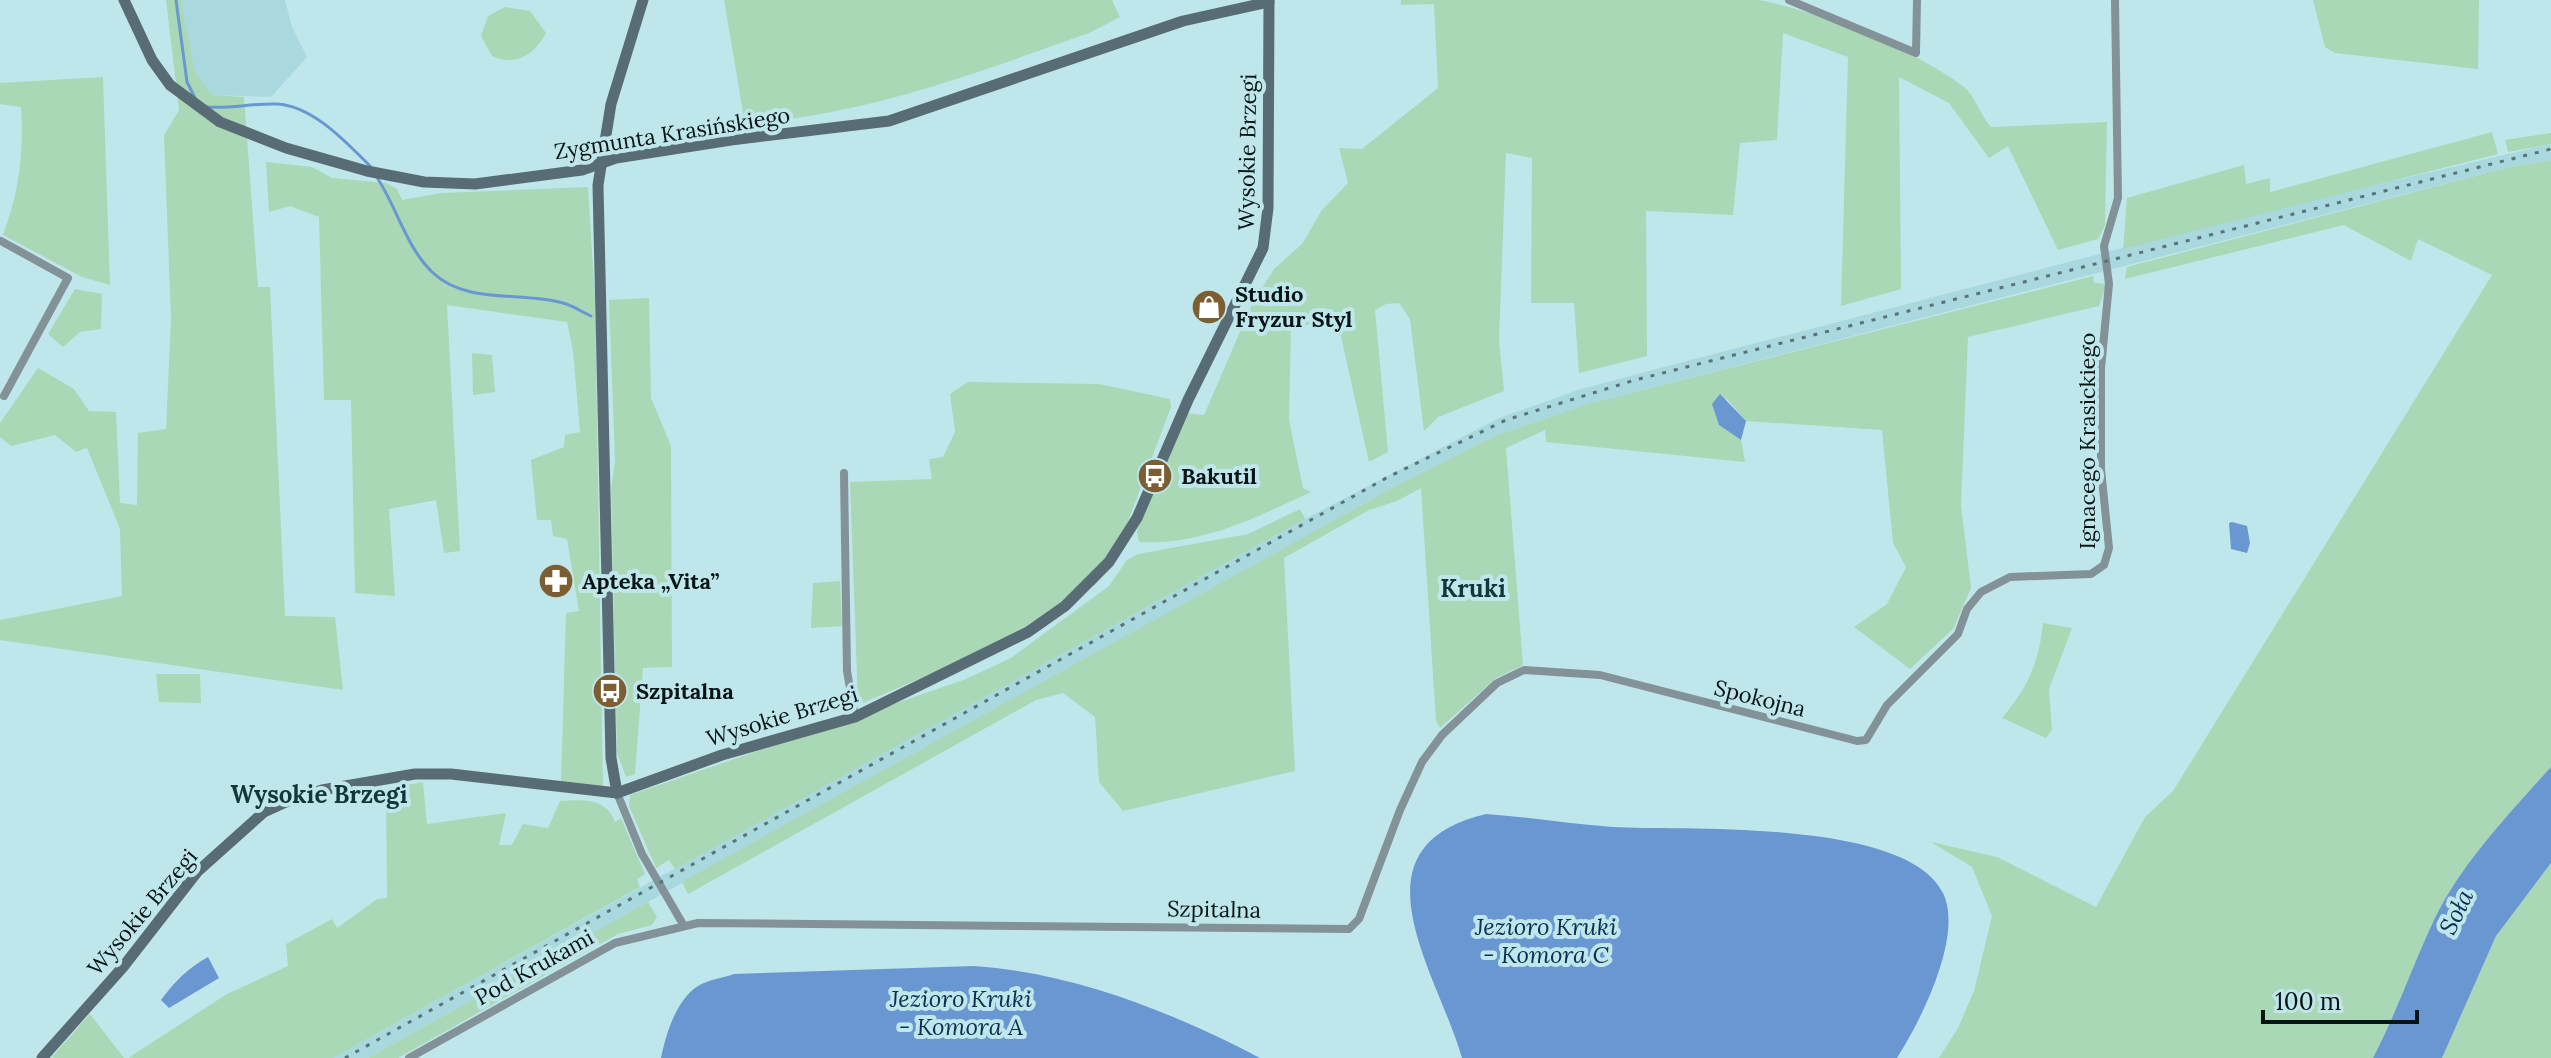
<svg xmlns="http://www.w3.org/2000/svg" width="2551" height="1058" viewBox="0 0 2551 1058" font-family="Lora,serif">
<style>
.built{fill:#a9d9de}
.green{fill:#aad7b5}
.water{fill:#6997d1}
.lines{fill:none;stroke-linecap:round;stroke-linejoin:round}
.stream{stroke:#6997d1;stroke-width:3}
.street{stroke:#839198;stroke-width:8}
.secondary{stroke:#586c76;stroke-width:11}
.rail{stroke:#5a7476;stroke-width:3;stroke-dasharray:4 8;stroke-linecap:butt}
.labels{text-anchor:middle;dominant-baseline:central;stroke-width:8;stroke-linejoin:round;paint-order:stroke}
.street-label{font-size:22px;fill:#061415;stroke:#bfe7eb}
.poi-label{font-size:22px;font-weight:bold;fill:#061415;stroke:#bfe7eb;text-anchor:start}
.neighbourhood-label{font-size:24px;font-weight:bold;fill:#12373a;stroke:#bfe7eb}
.water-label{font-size:24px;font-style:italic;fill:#0d2e54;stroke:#bfe7eb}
</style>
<rect width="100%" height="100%" fill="#bfe7eb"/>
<g class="built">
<path d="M181,0H285L292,27L307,57L271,97L212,95L195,72Z"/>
<path d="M2551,144V160L2506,168L1588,404L1495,436L1394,487L368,1058H333L1305,519L1499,418L1578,390L1660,368L2269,210Z"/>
</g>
<g class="green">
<path d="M166,0H181L195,72L212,95L244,97L258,287H270L285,616L335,617L343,690L0,640V620L122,596L120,529L87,448L76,452L55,435L11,446L0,437V423L38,368L74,389L89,411L116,412L120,503L137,505L138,433L166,429L171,319L164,135L179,110Z"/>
<path d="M724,0H1112L1120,17L1089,33C973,74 869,114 745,124Z"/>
<path d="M1401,0H1759C1818,11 1916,50 1964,87C1975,96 1981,116 1991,127L2107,122L2105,225L2098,239L2058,250L2008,146L1989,158L1949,103L1899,77L1901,289L1841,306L1848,57L1783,33L1777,140L1740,143L1733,215L1646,211L1647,356L1579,373L1574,303H1531L1532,158L1506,153L1499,340L1504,391L1438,417L1424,431L1410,319L1399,303L1386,304L1375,310L1388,452L1369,462L1341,336L1320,325H1291L1289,420L1303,488L1311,492C1257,517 1200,546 1139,542L1137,531L1186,413L1204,415L1253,302L1274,269L1302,244L1322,210L1348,183L1339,148L1362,149L1438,88L1434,4L1401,5Z"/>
<path d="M2313,0H2479L2478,69L2335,53L2325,47Z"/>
<path d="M505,7L530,11L546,33C535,54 516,67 492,56L481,36L488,16Z"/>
<path d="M103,77L110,285L82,277L3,235C19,191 24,154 21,107L0,104V83Z"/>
<path d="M2492,132L2498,154L2123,249L2127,198L2244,165L2246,184L2270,178V192Z"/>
<path d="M2551,133V144L2508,152L2505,140Z"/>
<path d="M2551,160V767C2512,810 2460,865 2435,918C2413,964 2397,1012 2373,1058H1939L1958,1028L1974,991L1992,916L1972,867L1931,842L1997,857L2096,907L2145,817L2173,791L2492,275L2418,239L2411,261L2344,225L2125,279L2127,267L2506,168Z"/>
<path d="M266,162L312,167L332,178L386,183L397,189L402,200L441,193L588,187L595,300L603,787L561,782L566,613L579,611L567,539L553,536L551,520H537L531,460L564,447L565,435L580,432L573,351L567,322L447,305L460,551L444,553L436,500L389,509L395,596L355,593L351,400H324L319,217L290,206L269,212Z"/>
<path d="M2093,276L2094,283L2107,284L2099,306L1968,337L1961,505L1971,588L1953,629L1910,669L1854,627L1887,604L1906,567L1893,543L1882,430L1746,421L1726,398L1719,425L1741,440L1745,462L1546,442L1545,430L1506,448L1523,665L1496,678L1440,728L1436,721L1421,488L1397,501L1369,510L1284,558L1295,771L1123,811L1099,782L1095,717L1063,693L1036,700L688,894L682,882L1394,487L1495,436L1588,404Z"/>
<path d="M75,289L102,294L101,329L80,332L63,347L48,334Z"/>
<path d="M649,298L651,398L671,446L672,667L643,668L635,774L626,777L617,753L611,489L615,461L609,300Z"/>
<path d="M472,353L492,355L495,392L473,395Z"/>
<path d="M968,382L1099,384L1170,399L1171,407L1113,561L1097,583L1040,627L858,705L850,482L932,479L929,459L943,457L955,432L950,394Z"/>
<path d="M1300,509L1305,519L675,869L669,860L656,868L629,806L630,795L966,679L1011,658L1109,586L1127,560L1138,554L1248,534Z"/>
<path d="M840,581L842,626L811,628L813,583Z"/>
<path d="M2043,623L2072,628L2049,689L2052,730L2046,738L2002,718C2028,687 2039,663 2043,623Z"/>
<path d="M156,674H200L201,703L159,702Z"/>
<path d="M423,782L427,824L506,813L499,845H512L523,824L548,828L560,801C582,800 606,797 615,822L621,818L645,874L637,879L640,887L333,1058H128L227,994L288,966L286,944L332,919L337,928L377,899L387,898L386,789Z"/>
<path d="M2551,863V1058H2442L2496,936Z"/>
<path d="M648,902L657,917L652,925L618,934L398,1058H368Z"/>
<path d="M90,1014L124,1058H53L52,1057Z"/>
</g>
<g class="water">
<path d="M1720,394L1746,421L1741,440L1719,425L1712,404Z"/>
<path d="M2232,522L2247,526L2250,543L2247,553L2231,549L2229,523Z"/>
<path d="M2551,767V863L2496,936L2442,1058H2373C2397,1012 2413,964 2435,918C2460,865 2512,810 2551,767Z"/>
<path d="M1486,814C1528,817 1570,824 1613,827C1686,831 1906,818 1943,893C1964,936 1920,1022 1897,1058H1462C1438,973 1346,847 1486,814Z"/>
<path d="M208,957L219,978L169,1008L161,1000C175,981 188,968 208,957Z"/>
<path d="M974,966C1075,973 1172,1012 1260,1058H661C666,1034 676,1000 698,986C707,980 723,978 734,974Z"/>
</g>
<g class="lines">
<g class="stream">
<path d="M176,0L187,82L195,98"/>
<path d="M207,107C230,109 253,103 277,104C313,106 346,142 370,166"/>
<path d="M376,176C396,205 406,247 432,272C466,305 521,291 563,303C572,305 582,312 591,316"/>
</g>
<g class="street">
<path d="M1789,0L1916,53L1917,0"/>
<path d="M1,241L68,278L4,396"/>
<path d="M844,473L847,671L855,717"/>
<path d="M617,793L642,854L684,926"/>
<path d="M409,1058L615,943L698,923L1349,929L1359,919L1400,810L1422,762L1442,735L1497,683L1524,670L1600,675L1857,741L1866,740L1887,705L1958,634L1967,609L1981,592L2010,577L2091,574L2104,565L2109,548L2101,469V368L2109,284L2104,246L2118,198L2115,0"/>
</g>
<g class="secondary">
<path d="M124,0L152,60L170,85L220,122L286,148L367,171L424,182L475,184L582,170L616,158L731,140L889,121L1183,21L1269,2"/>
<path d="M617,793L611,758L598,185L611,104L643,0"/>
<path d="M42,1058L123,967L197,872L264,812L288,801L322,790L415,774H451L617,793L722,755L855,717L1028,632L1065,606L1109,562L1137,518L1188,400L1263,248L1268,208L1269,0"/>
</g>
<path class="rail" d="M345,1058L1388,477L1506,420L1635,380L2551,149"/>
</g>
<defs>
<symbol id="shop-disc" viewBox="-11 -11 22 22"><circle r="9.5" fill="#7c5e32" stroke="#bfe7eb"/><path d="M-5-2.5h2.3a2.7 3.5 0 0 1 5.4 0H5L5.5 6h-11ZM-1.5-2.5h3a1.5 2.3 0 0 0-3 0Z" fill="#fff"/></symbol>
<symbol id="bus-disc" viewBox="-11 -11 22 22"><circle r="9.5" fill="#7c5e32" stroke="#bfe7eb"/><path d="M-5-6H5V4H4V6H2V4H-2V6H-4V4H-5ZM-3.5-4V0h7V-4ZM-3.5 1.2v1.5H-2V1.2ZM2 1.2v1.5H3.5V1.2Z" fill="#fff"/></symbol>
<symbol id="pharmacy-disc" viewBox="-11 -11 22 22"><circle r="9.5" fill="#7c5e32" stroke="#bfe7eb"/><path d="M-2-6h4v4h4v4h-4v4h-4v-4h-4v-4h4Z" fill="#fff"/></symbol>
</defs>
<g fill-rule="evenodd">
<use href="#shop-disc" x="1189" y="287" width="40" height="40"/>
<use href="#bus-disc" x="1135" y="456" width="40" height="40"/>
<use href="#pharmacy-disc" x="536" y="561" width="40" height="40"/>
<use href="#bus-disc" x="590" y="671" width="40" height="40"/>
</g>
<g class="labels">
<g class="street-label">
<text transform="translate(672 133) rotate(-9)">Zygmunta Krasińskiego</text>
<text transform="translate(1247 152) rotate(-89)">Wysokie Brzegi</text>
<text transform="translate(2087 441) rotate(-90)">Ignacego Krasickiego</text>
<text transform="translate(1760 698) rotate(14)">Spokojna</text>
<text transform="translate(782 716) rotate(-17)">Wysokie Brzegi</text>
<text transform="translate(1214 909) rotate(1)">Szpitalna</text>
<text transform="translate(142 912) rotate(-50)">Wysokie Brzegi</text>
<text transform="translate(534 967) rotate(-29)">Pod Krukami</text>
</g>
<g class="poi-label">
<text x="1235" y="294">Studio<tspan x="1235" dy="25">Fryzur Styl</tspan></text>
<text x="1181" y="476">Bakutil</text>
<text x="582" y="581">Apteka „Vita”</text>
<text x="636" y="691">Szpitalna</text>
</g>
<g class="neighbourhood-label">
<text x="1473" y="588">Kruki</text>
<text x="319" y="794">Wysokie Brzegi</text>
</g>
<g class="water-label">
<text transform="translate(2456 912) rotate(-64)">Soła</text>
<text x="1546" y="926">Jezioro Kruki<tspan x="1546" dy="28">- Komora C</tspan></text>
<text x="961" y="998">Jezioro Kruki<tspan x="961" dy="28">- Komora A</tspan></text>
</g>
</g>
<path d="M2263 1010v12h154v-12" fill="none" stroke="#061415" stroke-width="4"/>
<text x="2275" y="1010" font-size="24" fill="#061415" stroke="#bfe7eb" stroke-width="6" paint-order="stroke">100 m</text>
</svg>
